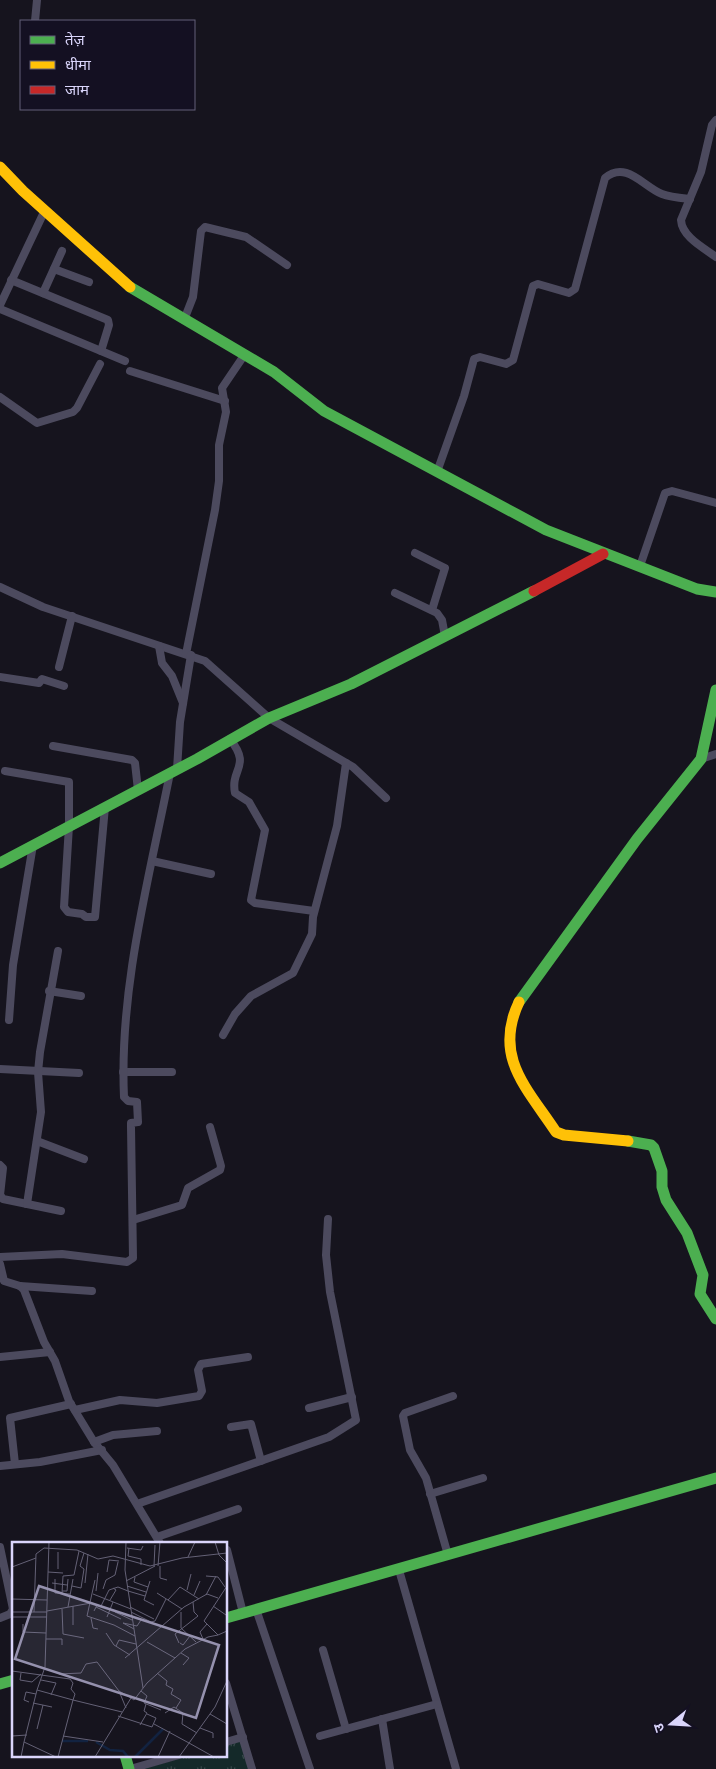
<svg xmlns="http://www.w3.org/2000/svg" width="716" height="1769" viewBox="0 0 716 1769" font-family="'DM Sans','Noto Sans Devanagari',sans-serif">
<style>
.park{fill:url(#park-tufts)}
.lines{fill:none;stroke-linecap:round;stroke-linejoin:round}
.street{stroke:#4c4a5e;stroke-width:8}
.fast{stroke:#4caf50;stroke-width:11}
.slow{stroke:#ffc107;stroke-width:11}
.jam{stroke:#c62828;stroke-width:11}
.inset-river{fill:none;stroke:#122341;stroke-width:2.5}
.inset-road{fill:none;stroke:#646176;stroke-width:1}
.view{fill:#9591ae;fill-opacity:0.15;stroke:#9591ae;stroke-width:2.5}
.inset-edge{fill:none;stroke:#dad5fb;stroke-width:2.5}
</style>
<defs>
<pattern id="park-tufts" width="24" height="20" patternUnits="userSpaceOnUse" patternTransform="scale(1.25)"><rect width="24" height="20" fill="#142929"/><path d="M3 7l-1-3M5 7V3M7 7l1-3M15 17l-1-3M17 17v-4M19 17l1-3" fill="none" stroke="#364749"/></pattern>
</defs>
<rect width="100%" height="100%" fill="#16141e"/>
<path class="park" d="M241,1741L249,1769H144L192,1755H226V1746Z"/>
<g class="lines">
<g class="street">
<path d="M35,21L37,0"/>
<path d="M716,120L712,125L701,172L681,220C682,237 704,248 716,257"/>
<path d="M54,269L89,282"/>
<path d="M11,280L108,320L109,325L101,351"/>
<path d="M43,293L62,251"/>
<path d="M0,305L45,210"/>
<path d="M0,309L125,361"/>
<path d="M184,320L193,297L201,231L205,227L246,237L287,265"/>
<path d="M130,371L225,401"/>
<path d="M0,397L37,423L73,412L77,408L100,364"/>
<path d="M437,472L464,396L474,359L480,357L506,364L513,360L533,286L538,284L569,293L575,289L605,178C626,160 644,187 662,194C670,197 681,198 690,199"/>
<path d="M415,553L445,568L432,610"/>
<path d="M640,566L665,493L672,491L716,503"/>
<path d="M0,587L43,607L205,661L269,718L353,767L386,798"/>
<path d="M395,593L437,613L442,620L445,636"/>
<path d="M159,646L162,663L172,676L183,703"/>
<path d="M186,654L215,510L219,481V445L226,412L222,388L245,354"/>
<path d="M59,667L72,616"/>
<path d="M0,677L39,683L42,679L64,686"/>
<path d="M230,739C252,767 230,768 235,793L249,802L265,830L251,900L255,903L314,911"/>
<path d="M53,746L132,760L135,763L138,790"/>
<path d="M701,759L716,754"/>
<path d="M177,769L180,722L191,655"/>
<path d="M5,771L69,782V826L64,907L68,912L82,914L86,917H95L105,807"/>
<path d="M152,861L211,874"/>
<path d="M49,991L81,996"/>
<path d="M9,1020L13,965L33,845"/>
<path d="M223,1035L235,1014L251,996L293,973L312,934L313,917L337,826L346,763"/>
<path d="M0,1069L79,1073"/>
<path d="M123,1072H172"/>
<path d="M37,1141L84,1159"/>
<path d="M0,1165L3,1168L0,1195L3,1199L61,1211"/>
<path d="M27,1204L41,1112L38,1072L40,1052L58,951"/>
<path d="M133,1220L182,1205L188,1188L220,1170L221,1166L210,1127"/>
<path d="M0,1257L62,1254L127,1262L133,1258L131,1127V1123L138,1122L137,1102L128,1101L124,1097C119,988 149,879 170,773"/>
<path d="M0,1264L4,1281L20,1286L24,1290L44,1342L55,1361L69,1401L94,1442L113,1465L160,1543"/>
<path d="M20,1286L92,1291"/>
<path d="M0,1357L50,1352"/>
<path d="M309,1408L352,1397"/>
<path d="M75,1410L120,1400L157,1403L199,1396L202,1391L198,1370L201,1364L248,1357"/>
<path d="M231,1427L251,1424L261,1461"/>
<path d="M94,1442L113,1435L157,1431"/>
<path d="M15,1464L10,1418L71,1404"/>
<path d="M0,1466L40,1462L102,1450"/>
<path d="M430,1494L483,1478"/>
<path d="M137,1504L329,1437L356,1420L330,1292L326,1255L328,1219"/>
<path d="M157,1537L238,1509"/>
<path d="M0,1547L13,1609L10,1614L0,1618"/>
<path d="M227,1550L243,1613"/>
<path d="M448,1555L426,1478L410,1450L403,1416L405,1413L453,1396"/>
<path d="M399,1570L456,1769"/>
<path d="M256,1609L310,1769"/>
<path d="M323,1650L346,1729"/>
<path d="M226,1683L252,1769"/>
<path d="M382,1719L390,1769"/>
<path d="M320,1736L437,1704"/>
<path d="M226,1742L243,1737"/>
<path d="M130,1769L179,1755"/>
</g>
<g class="fast">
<path d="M130,287L274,372L324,411L546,530L697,589L716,592"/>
<path d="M0,863L197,759L269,718L351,684L534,591"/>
<path d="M519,1002L637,839L701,759L716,690"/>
<path d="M628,1141L651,1145L654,1148L662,1171V1187L666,1200L687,1233L703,1275L700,1294L716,1319"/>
<path d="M226,1618L716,1478"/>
<path d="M0,1684L14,1680"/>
<path d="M125,1755L129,1769"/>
</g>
<g class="slow">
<path d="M0,167L23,191L130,287"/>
<path d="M519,1002C493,1057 527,1088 556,1132L564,1135L628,1141"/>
</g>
<path class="jam" d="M534,591L603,554"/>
</g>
<g transform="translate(12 1542)">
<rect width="215" height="215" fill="#16141e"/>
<path class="inset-river" d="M50,199H76M84,200L98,208L111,209L116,215M123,215L151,187"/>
<path class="inset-road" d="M37,0L33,125L25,148L61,158L46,215M114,0L113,28L131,146M203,0L207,13L215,21M115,6L129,8L131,4M117,6L116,14L129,17V23M176,15L183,0M142,24L143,3M146,24L148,0M148,24V36L155,38M0,25L24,16M46,27V10M72,27L68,24L72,11M36,30L51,31M95,30L97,18L107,19M194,34L206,35L213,45M123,35L122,40L136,45M43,37V51L58,52M83,38L75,74L102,83L123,94M114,39L143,24M138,39L132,58L142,63M40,41L55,43M73,41L76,12M60,44L69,46L72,27M115,44L134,50M215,44L192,79L206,93L215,89M91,47L94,38L103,33L106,20M175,48L179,32M50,49H55L56,37M84,49L86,31M116,49L133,54M50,51L51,34L62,33L67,9M145,51L170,67M81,52L119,67M182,53L188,39M194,53L204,34M0,57L35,58M98,58L104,48L101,46M156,58L168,45L187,57M181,60L182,70L186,74M201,64L214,73M56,65L61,37M84,65L109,77M118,65L142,77M50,67L51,92L72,96M35,69L79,61M82,69L85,63L89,64L97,48L106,45L116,49M0,70H35M22,70L24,12L32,6L65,8L86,17L101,14L138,24L170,16L215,11M103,70L120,78M119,70L139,80L143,79L154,57M169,70V86L184,100M0,75H35M95,75L101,60M79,76L81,86L86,87M11,82V90L34,91M61,83V64M122,87L111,81L125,84L129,78M94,91L102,103L118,113M34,97H50V103M191,97L188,90L195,82M135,100L163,116M167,101L163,92L186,74M168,101L171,103L178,94M104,104L107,98L124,102M169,111L177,116L171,123M113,116L172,65L195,52L206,56M0,129L58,137L61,141L59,147L63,152L61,158L110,170M9,131L8,138L20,140L29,132M145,131L155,139L154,143L161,147L159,152L169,158L164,166M47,132L69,131L74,122L85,120L107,149L119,156M29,138L44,141L39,153M25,148L12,200L44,215M107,149L114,166M129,149L135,154L132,161L149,168M17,160L12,158L14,150L24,152M21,161L40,165M153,171L162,165L171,171L170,182L185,191M198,172L215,182M106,174L140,185L144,176L135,172M142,182L177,201M128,183L135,171L132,169L134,162M188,186L201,191V196M25,187L31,163M0,194L15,193M51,194L91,200M177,201L202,215M9,215L12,200M83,215L119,156L122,158L135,141L173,107L196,95L206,93M146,215L158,189M167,215L203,165L215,139"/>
<path class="view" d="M27,44L207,103L184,176L3,117Z"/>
<rect width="215" height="215" class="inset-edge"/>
</g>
<rect x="20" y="20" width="175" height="90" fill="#141022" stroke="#635f79"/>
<rect x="30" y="36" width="25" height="8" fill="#4caf50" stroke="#635f79"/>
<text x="65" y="45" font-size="15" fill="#dad5fb">तेज़</text>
<rect x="30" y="61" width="25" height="8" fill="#ffc107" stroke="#635f79"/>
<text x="65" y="70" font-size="15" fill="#dad5fb">धीमा</text>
<rect x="30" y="86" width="25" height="8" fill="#c62828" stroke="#635f79"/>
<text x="65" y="95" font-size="15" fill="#dad5fb">जाम</text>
<g transform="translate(671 1724) rotate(252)" stroke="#141022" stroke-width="4" paint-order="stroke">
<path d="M0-4L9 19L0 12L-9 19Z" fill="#dad5fb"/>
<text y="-8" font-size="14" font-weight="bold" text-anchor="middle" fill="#dad5fb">उ</text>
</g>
</svg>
